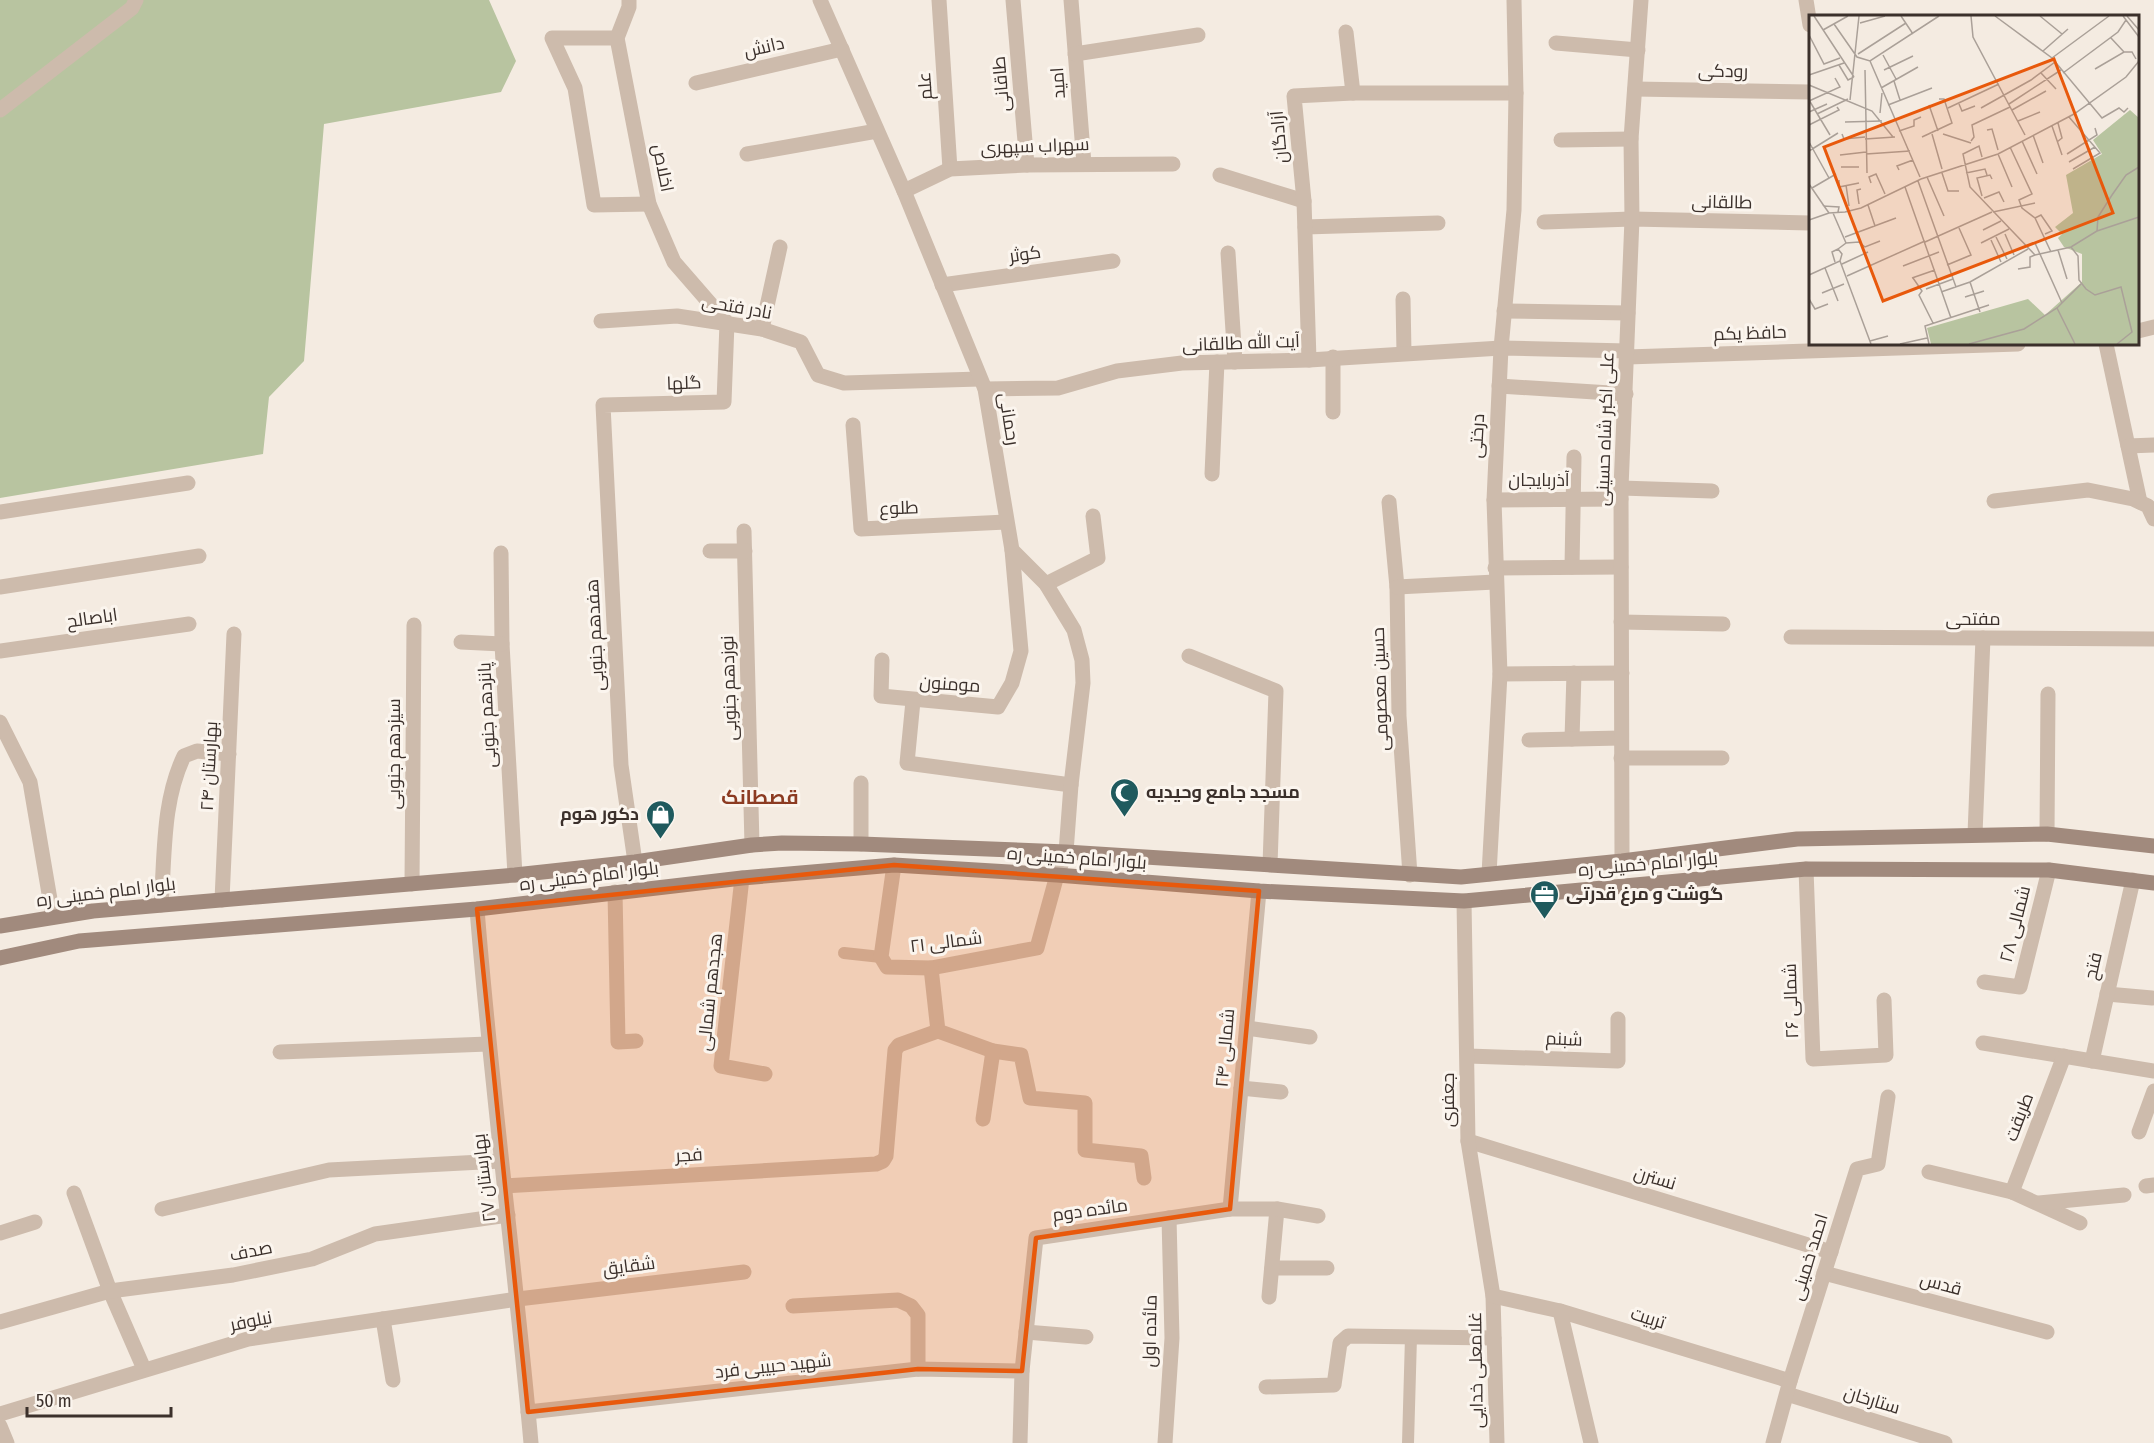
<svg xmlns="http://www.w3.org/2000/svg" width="2154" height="1443" viewBox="0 0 2154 1443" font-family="'Fira Sans Condensed',Cairo,sans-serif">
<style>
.green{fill:#b8c4a0}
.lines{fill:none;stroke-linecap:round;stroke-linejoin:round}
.service{stroke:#cdbbac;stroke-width:12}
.minor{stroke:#cdbbac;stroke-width:15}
.tertiary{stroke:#cdbbac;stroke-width:15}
.secondary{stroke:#a18a7d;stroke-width:15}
.marked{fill:#e8590c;fill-opacity:0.2;stroke:#e8590c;stroke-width:4.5;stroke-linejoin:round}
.labels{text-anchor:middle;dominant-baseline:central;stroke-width:6;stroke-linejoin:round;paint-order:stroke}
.street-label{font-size:18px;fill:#3b302b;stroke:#fbf5ee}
.poi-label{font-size:18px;font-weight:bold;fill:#3b302b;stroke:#fbf5ee;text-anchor:start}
.neighbourhood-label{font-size:20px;font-weight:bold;fill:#8c3b22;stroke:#fbf5ee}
.inset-road{fill:none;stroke:#aaa098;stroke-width:1.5}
.view{fill:#e8590c;fill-opacity:0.15;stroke:#e8590c;stroke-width:3}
.inset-edge{fill:none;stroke:#3b302b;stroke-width:3}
</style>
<rect width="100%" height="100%" fill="#f4ebe1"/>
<path class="green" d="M0,0H489L516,61L501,92L324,124L304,361L269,397L263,454L0,498Z"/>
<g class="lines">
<g class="service">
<path d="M844,953L881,957"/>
<path d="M1408,1443L1411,1337"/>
</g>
<g class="minor">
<path d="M629,0V7L617,38L649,204L674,262L727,323L724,402L603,405L621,765L635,862"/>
<path d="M939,0L950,169"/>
<path d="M1013,0L1027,165"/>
<path d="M1071,0L1084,164"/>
<path d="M1806,0L1810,25"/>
<path d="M1346,32L1353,93"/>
<path d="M617,38H552L575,88L594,205L649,204"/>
<path d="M1556,43L1638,50"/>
<path d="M1075,54L1198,35"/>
<path d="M696,83L842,49"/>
<path d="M1635,89L1810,92"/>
<path d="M1561,140L1631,139"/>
<path d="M747,154L877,131"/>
<path d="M1220,175L1304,201"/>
<path d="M904,191L950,169L1027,165L1173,164"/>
<path d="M1544,222L1632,219L1810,223"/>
<path d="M1305,227L1438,223"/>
<path d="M1228,253L1235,362"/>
<path d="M942,285L1113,261"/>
<path d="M1403,299L1404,353"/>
<path d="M1504,311L1628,313"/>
<path d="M601,321L677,316L762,329L801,342L818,375L844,383L980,379"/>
<path d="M762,329L780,247"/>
<path d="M2138,331L2154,327"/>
<path d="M2106,344L2140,502"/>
<path d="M1333,357V412"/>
<path d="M1627,357L2018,344"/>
<path d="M1309,360L1304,201L1294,96L1353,93H1516"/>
<path d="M1499,386L1626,394"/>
<path d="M985,389L1058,388L1117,371L1182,363L1309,360L1501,348L1627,351"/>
<path d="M853,425L861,529L1006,522"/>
<path d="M2128,446L2154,445"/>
<path d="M1212,474L1217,362"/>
<path d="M1621,488L1712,491"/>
<path d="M1494,500L1621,499"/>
<path d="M1994,501L2088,490L2133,499L2148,506L2154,519"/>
<path d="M1389,502L1397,587L1399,716L1410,875"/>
<path d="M0,512L188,483"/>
<path d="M744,531L752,845"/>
<path d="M710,551H745"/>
<path d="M501,553L502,644L515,875"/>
<path d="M1572,567L1574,457"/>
<path d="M1495,568L1621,567"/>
<path d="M1046,584L1098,558L1093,516"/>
<path d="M0,587L199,556"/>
<path d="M1397,587L1495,582"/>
<path d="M1621,622L1723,624"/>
<path d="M1791,637L2154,639"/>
<path d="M461,642L502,644"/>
<path d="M0,651L189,624"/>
<path d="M1189,656L1276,691L1270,865"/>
<path d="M882,660L881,696L998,707L1012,683L1021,651L1012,550"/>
<path d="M1500,674L1622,673"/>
<path d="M913,701L907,763L1071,785"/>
<path d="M0,722L30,782L53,917"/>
<path d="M1572,739L1574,673"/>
<path d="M1529,740L1621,738"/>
<path d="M1621,758H1722"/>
<path d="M861,783V844"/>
<path d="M1975,834L1983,638"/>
<path d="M2047,834L2048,694"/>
<path d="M894,865L881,957L887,967L931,968L1037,948L1057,875"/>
<path d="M1806,869L1813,1059L1886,1055L1884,1000"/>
<path d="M1489,874L1500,674L1494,500L1501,348L1514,210L1516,93L1514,0"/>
<path d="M742,878L721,1066L765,1074"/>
<path d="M412,884L414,625"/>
<path d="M615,892L618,1042L636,1041"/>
<path d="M222,900L234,634"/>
<path d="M161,905C165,855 162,802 184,756L197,751L229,754"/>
<path d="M477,909C491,1087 515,1265 531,1443"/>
<path d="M931,968L938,1031L993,1051L1021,1055L1030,1098L1085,1103V1150L1141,1156L1144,1178"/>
<path d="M1984,982L2020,987L2049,870"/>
<path d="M2107,994L2152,998"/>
<path d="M1247,1028L1310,1037"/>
<path d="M1983,1043L2154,1071"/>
<path d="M280,1052L488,1044"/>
<path d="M1468,1056L1618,1061V1019"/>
<path d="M2092,1061L2133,880"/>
<path d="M1241,1088L1281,1092"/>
<path d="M983,1119L993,1051"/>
<path d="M2139,1132L2154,1091"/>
<path d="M1468,1141L1831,1252"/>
<path d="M1929,1172L2012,1192L2080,1223"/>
<path d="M505,1186L876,1164L883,1161L886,1156L895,1050L899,1045L938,1031"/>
<path d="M2146,1186L2154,1185"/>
<path d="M2012,1192L2064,1056"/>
<path d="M74,1193L110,1291L144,1369"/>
<path d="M2039,1203L2124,1195"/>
<path d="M162,1209L329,1170L501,1161"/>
<path d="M1230,1209L1259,891"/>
<path d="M0,1233L35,1222"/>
<path d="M1272,1268H1327"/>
<path d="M1824,1273L2047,1332"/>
<path d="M1269,1297L1277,1209"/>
<path d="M793,1306L898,1300L911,1306L918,1315V1369"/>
<path d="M1560,1311L1790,1381"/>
<path d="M383,1319L393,1380"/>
<path d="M0,1322L110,1291L233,1275L312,1259L375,1234L508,1215"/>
<path d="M1026,1332L1086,1337"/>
<path d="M1266,1387L1334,1385L1340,1343L1348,1336L1494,1338"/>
<path d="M1787,1394L1945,1443"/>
<path d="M528,1412L918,1369L1022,1371"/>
<path d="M0,1414L248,1339L518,1299L744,1272"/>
<path d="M0,1426L7,1443"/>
<path d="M1020,1443L1022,1371L1036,1238L1230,1209H1277L1318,1216"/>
<path d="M1165,1443L1172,1338L1169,1218"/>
<path d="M1773,1443L1790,1381L1857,1169L1878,1164L1888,1097"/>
</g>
<g class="tertiary">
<path d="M820,0L904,191L985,389L1012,550L1046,584L1074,630L1082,660L1083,683L1071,785L1066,852L1057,875"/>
<path d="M0,110L132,8L136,0"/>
<path d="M1622,861L1621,488L1632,219L1631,139L1641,0"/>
<path d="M1464,901L1468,1141L1493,1296L1497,1443"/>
<path d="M1493,1296L1560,1311L1591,1443"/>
</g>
<g class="secondary">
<path d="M0,926L93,911L515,875L635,862L752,845L782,843L861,844L1066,852L1461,877L1622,861L1797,839L2047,834L2154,846"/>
<path d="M0,958L79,941L477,909L742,878L894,865L1057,875L1259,891L1464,901L1806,869L2049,870L2154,883"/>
</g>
</g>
<path class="marked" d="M894,865L1259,891L1230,1209L1036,1238L1022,1371L918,1369L528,1412L477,909Z"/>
<defs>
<symbol id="mosque-pin" viewBox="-11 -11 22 30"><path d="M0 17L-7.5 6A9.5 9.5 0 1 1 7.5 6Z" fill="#1f5a5e" stroke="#fbf5ee"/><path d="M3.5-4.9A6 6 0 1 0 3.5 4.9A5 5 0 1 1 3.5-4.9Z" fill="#fff"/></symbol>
<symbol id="shop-pin" viewBox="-11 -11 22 30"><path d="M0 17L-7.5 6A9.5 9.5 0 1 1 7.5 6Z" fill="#1f5a5e" stroke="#fbf5ee"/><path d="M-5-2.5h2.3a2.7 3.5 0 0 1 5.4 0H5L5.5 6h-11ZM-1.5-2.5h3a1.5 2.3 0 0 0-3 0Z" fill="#fff"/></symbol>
<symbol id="office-pin" viewBox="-11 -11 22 30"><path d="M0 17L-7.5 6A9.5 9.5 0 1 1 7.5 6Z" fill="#1f5a5e" stroke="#fbf5ee"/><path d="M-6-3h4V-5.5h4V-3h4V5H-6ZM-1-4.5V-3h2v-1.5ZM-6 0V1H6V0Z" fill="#fff"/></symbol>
</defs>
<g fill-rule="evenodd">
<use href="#mosque-pin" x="1108" y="776" width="33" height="45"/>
<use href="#shop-pin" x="644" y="798" width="33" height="45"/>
<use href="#office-pin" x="1528" y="878" width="33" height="45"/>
</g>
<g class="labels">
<g class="street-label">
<text transform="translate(764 47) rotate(-13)">دانش</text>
<text transform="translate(1723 71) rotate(1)">رودکی</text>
<text transform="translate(1058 83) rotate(-94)">امید</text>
<text transform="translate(1001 84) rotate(-95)">طاقانی</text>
<text transform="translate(925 86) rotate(-94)">علم</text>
<text transform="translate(1279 137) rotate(-95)">آزادگان</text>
<text transform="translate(1035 146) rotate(-2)">سهراب سپهری</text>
<text transform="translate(663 168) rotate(79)">اخلاص</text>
<text transform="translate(1722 202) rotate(1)">طالقانی</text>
<text transform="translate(1025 254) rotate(-8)">کوثر</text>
<text transform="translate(737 307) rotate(10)">نادر فتحی</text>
<text transform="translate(1750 333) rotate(-2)">حافظ یکم</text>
<text transform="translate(1241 343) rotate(-2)">آیت الله طالقانی</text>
<text transform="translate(684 383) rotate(-2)">گلها</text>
<text transform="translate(1009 419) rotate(81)">رحمانی</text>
<text transform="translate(1605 429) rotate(-88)">علی اکبر شاه حسینی</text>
<text transform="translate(1477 436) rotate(-87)">درختی</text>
<text x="1539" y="480">آذربایجان</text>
<text transform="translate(899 508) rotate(-2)">طلوع</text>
<text transform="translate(92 618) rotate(-8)">اباصالح</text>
<text x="1973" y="619">مفتحی</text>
<text transform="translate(595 635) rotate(-93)">هفدهم جنوبی</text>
<text transform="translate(950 684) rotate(4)">مومنون</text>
<text transform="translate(729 688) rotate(-92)">نوزدهم جنوبی</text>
<text transform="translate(1380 689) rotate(-92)">حسین معصومی</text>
<text transform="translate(487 715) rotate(-93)">پانزدهم جنوبی</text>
<text transform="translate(394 754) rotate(-90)">سیزدهم جنوبی</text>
<text transform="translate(209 766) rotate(-87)">بهارستان ۲۴</text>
<text transform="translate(1077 858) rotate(4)">بلوار امام خمینی ره</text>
<text transform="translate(1648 864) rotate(-5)">بلوار امام خمینی ره</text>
<text transform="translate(589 876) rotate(-7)">بلوار امام خمینی ره</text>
<text transform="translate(106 892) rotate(-7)">بلوار امام خمینی ره</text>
<text transform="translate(2015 924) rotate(-76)">۲۸ شمالی</text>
<text transform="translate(946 942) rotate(-7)">۲۱ شمالی</text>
<text transform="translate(2093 966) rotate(-77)">فتح</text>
<text transform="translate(710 992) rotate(-84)">هجدهم شمالی</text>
<text transform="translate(1791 1001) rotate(-92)">۲۶ شمالی</text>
<text transform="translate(1564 1039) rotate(2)">شبنم</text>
<text transform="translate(1225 1048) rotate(-85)">۲۴ شمالی</text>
<text transform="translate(1448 1100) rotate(-90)">جعفری</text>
<text transform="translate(2019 1117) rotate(-69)">طریقت</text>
<text transform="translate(689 1155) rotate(-3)">فجر</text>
<text transform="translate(484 1178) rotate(-97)">بهارستان ۲۷</text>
<text transform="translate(1655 1178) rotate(17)">نسترن</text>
<text transform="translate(1090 1210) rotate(-8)">مائده دوم</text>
<text transform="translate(251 1251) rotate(-11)">صدف</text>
<text transform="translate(1809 1257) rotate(-73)">احمد خمینی</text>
<text transform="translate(629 1266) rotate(-7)">شقایق</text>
<text transform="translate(1941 1284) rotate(15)">قدس</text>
<text transform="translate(1648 1318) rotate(17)">تربیت</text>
<text transform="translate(251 1321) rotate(-11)">نیلوفر</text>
<text transform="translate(1150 1331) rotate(-89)">مائده اول</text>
<text transform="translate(773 1366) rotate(-6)">شهید حبیبی فرد</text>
<text transform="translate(1476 1370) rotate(-91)">غلامعلی خدایی</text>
<text transform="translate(1872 1400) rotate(17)">ستارخان</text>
</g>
<g class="poi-label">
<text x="1146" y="792">مسجد جامع وحیدیه</text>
<text x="639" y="814" text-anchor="end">دکور هوم</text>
<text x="1566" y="894">گوشت و مرغ قدرتی</text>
</g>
<g class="neighbourhood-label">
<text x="760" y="797">قصطانک</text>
</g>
</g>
<g transform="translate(1809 15)">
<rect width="330" height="330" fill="#f4ebe1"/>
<path d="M321,95L330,103V329H122L118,313L219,284L236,300L273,267V239L255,232L249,223L253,219L246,212L264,198L257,160L293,139L284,125Z" fill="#b8c4a0"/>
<path class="inset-road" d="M5,1L45,62M92,1L104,19M162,1L164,22L216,120M186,1L243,43L293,103L310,93L315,97L319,93M231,1L253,19M314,1L330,22M318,1L330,15M51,8L76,1M25,9L48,42L61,46L130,1M14,15L39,1M0,20L15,49L31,43M302,23L315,37M234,36L259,14M49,39L97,8M74,40L87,64M243,43L300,1M61,46L111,162M30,50L39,65L45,62M286,54L315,37H323L327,44M56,55L58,158M75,55L104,41M232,58L247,74M254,58L309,17L317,5M0,60L35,48M85,66L91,85M0,70L63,96L84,122M72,73L109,52M0,85L21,120M41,85L50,1M0,86L31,72L26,63M150,89L153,96L166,91M200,89L252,55M79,90L123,73M120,90L129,116M139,93L190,69M172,93L222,65L246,47M203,95L237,76M0,97L18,89M71,98L73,78M8,99L39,84M260,102L291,138L264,154M209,106L231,97M36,107L73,106M0,110L30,95L28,92M243,111L253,140M178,115L183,114L189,135M90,116L105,111V105L112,102M33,119L35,124L56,122M123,119L133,154M134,119L162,128M224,120L234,148M113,122L143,108L135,84H130M56,124L86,122M162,126L165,122L163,110L201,92M213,126L228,159M0,127L20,163M248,127L253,123L249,108M201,132L223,179L210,185L213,193L226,203L242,237M0,136L29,118M57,139L101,136M189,139L203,172M258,139L288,120L286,113M31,140L57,137M173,142L170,131L154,139L161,172L226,240M260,147L286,132M32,152H50M90,155L88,151L104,145M133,158L139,176H150M157,158L176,154L178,160M118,162L135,201M30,165V172L50,168M109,166L147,272M62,168L60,162L67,159L76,179M0,169L15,191M37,170L40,191M96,172L142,303M3,173L27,159M173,181L168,163L181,160L183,164M175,183L190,177L195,187M50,189L48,175L52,174M59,190L66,211M29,197L30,192L15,191L20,198L36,197L52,193L112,164L189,139L265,99L317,62L330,46M184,197L226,188M24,198L37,228L29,234M226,203L232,200L243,216L236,219M0,205L20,198M174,215L192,206M288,216L330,202M196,219L205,240M36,222L87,203M187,222L198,244M182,225L192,247M116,227L183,197M37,228L50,227L56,232L71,226M172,228L200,214M226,228L253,288M262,232L269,241L270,265L277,274L286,280L312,272L323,317L308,329M249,235L258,264M226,240L262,232L288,216L289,202L303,180L317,160L330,152M31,246L62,329M33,249L59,237M138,250L162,240L150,213M94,251L130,237M16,253L29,286M209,254L221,252V242L226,240M0,260L31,246L33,239L29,234L23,237L26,247M38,261L116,226M103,263L126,255M104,263L113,276L110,280L124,308M161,267L171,297M117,274L144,264M132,277L161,267L219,234M13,278L35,269M156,282L175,276M0,284L6,294L19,289M248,293L266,329M61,326L79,321M91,329L118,323M120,329L116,311L180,290M160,329L215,314L248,293L272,269"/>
<path class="view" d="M245,44L304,198L74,286L15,132Z"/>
<rect width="330" height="330" class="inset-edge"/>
</g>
<path d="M27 1407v9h144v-9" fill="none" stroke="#3b302b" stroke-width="3"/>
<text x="36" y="1407" font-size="18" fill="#3b302b" stroke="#fbf5ee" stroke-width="4.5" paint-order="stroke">50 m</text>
</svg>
